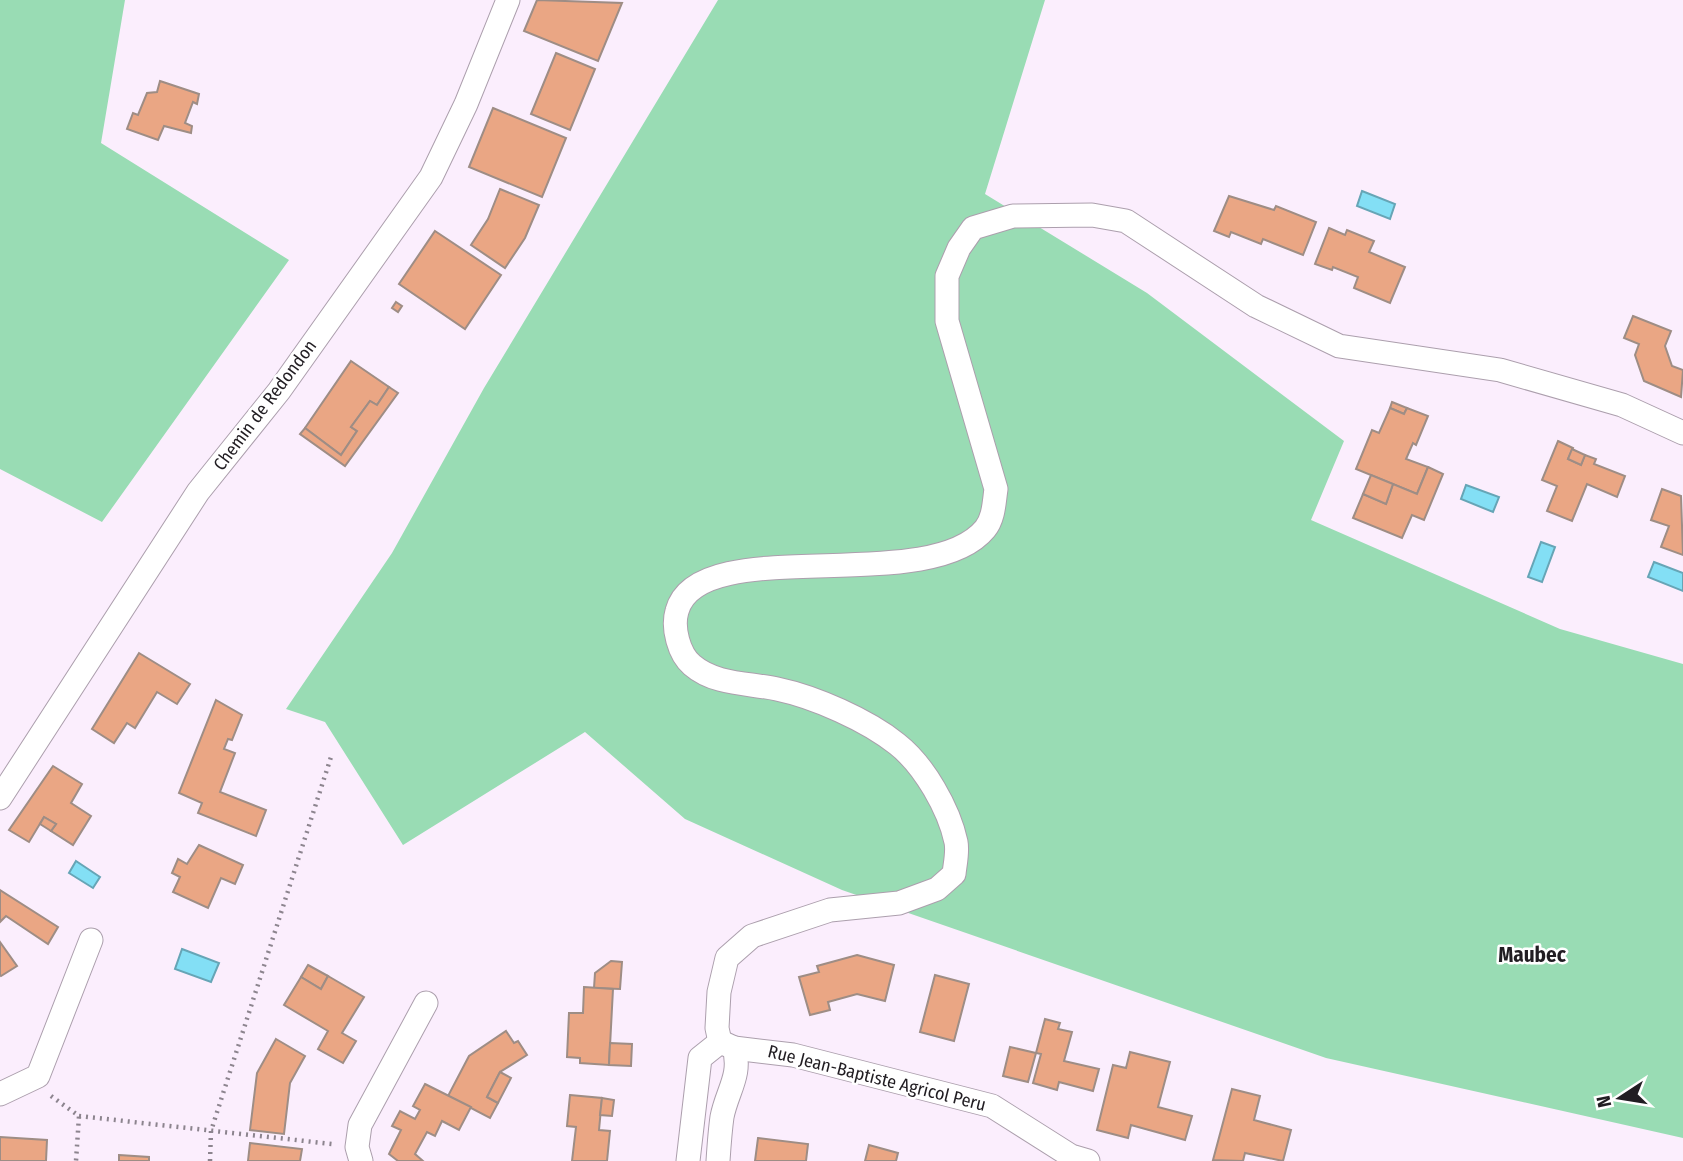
<svg xmlns="http://www.w3.org/2000/svg" width="1683" height="1161" viewBox="0 0 1683 1161" font-family="'Fira Sans Condensed',sans-serif">
<style>
.green{fill:#99dcb4}
.water{fill:#83dff5;stroke:#66a5b6;stroke-width:2}
.building{fill:#eaa684;stroke:#9e8d85;stroke-width:2}
.lines{fill:none;stroke-linecap:round;stroke-linejoin:round}
.minor-casing{stroke:#ac9fad;stroke-width:25}
.path{stroke:#8c848e;stroke-width:4.5;stroke-dasharray:2 5;stroke-linecap:butt}
.minor{stroke:#fff;stroke-width:23}
.labels{text-anchor:middle;dominant-baseline:central;stroke-width:5;stroke-linejoin:round;paint-order:stroke}
.street-label{font-size:18px;fill:#211d22;stroke:#fff}
.quarter-label{font-size:21px;font-weight:bold;fill:#211d22;stroke:#fff}
</style>
<rect width="100%" height="100%" fill="#fbeefd"/>
<g class="green">
<path d="M0,0H125L101,143L289,260L102,522L0,469Z"/>
<path d="M718,0H1045L985,194L1147,293L1344,441L1311,520L1560,629L1683,664V1138L1326,1058L842,890L685,819L585,732L403,845L325,722L286,709L392,553L484,388Z"/>
</g>
<g class="water">
<path d="M1362,191L1395,204L1390,219L1357,206Z"/>
<path d="M1466,485L1499,497L1493,512L1461,499Z"/>
<path d="M1541,542L1555,547L1542,582L1528,577Z"/>
<path d="M1654,562L1683,573V591L1648,577Z"/>
<path d="M76,861L100,877L93,888L69,873Z"/>
<path d="M182,949L219,963L211,982L175,969Z"/>
</g>
<g class="building">
<path d="M537,0L622,3L598,61L524,31Z"/>
<path d="M556,53L595,69L570,130L531,114Z"/>
<path d="M160,81L199,94L197,104L193,102L185,123L192,126L191,133L164,126L158,140L127,129L133,113L138,115L147,93L157,92Z"/>
<path d="M493,108L566,138L542,197L469,167Z"/>
<path d="M500,189L539,205L525,238L505,268L471,245L488,219Z"/>
<path d="M1229,196L1274,210L1276,206L1316,222L1303,255L1263,239L1261,244L1231,232L1229,237L1214,231Z"/>
<path d="M1329,228L1345,235L1347,230L1374,241L1369,252L1405,267L1390,303L1354,288L1358,277L1333,267L1332,270L1315,264Z"/>
<path d="M435,231L501,275L465,329L399,284Z"/>
<path d="M396,302L402,306L398,312L392,308Z"/>
<path d="M1633,316L1671,331L1665,346L1672,366L1683,370L1681,397L1644,381L1635,355L1639,344L1624,338Z"/>
<path d="M351,361L389,387L377,405L370,401L351,427L357,431L341,455L305,428Z"/>
<path d="M389,387L398,393L345,466L300,434L305,428L341,455L357,431L351,427L370,401L377,405Z"/>
<path d="M1392,402L1407,408L1404,414L1390,408Z"/>
<path d="M1390,408L1404,414L1407,408L1428,416L1416,445L1413,443L1406,459L1428,467L1417,494L1356,469L1372,430L1379,433Z"/>
<path d="M1558,441L1573,448L1568,459L1581,465L1585,455L1596,459L1594,464L1625,476L1617,497L1587,484L1572,521L1547,511L1557,486L1542,480Z"/>
<path d="M1572,449L1585,455L1581,465L1568,459Z"/>
<path d="M1428,467L1443,474L1424,520L1412,515L1402,538L1353,518L1363,494L1386,504L1393,484L1417,494Z"/>
<path d="M1371,475L1393,484L1386,504L1363,494Z"/>
<path d="M1662,489L1681,496L1683,555L1661,547L1669,526L1651,520Z"/>
<path d="M139,653L190,684L177,704L157,692L135,728L127,723L114,743L92,729Z"/>
<path d="M216,700L242,715L232,740L228,739L224,749L235,753L220,792L266,810L256,836L198,813L202,803L179,793Z"/>
<path d="M53,766L82,784L71,803L91,816L73,845L51,831L56,824L44,817L29,842L9,830Z"/>
<path d="M44,817L56,824L51,831L40,824Z"/>
<path d="M199,845L243,865L235,884L221,878L208,908L173,892L180,877L172,873L178,859L187,864Z"/>
<path d="M0,890L58,927L48,944L6,916L0,922Z"/>
<path d="M0,942L17,966L1,976L0,975Z"/>
<path d="M857,955L894,965L885,1001L857,994L828,1002L830,1010L810,1015L799,977L819,972L817,966Z"/>
<path d="M611,961L622,962L620,989L594,988L595,973Z"/>
<path d="M308,965L328,976L321,989L301,977Z"/>
<path d="M935,975L969,984L954,1041L920,1032Z"/>
<path d="M328,976L364,997L342,1033L356,1041L343,1063L318,1049L328,1031L284,1005L301,977L321,989Z"/>
<path d="M584,987L613,989L609,1065L580,1063V1058L567,1057L569,1013H583Z"/>
<path d="M1045,1019L1060,1023L1058,1029L1072,1032L1064,1061L1099,1069L1093,1091L1059,1082L1057,1090L1033,1083L1041,1054L1036,1053Z"/>
<path d="M506,1031L514,1043L518,1041L527,1055L500,1072L487,1097L498,1103L490,1118L448,1096L469,1056Z"/>
<path d="M276,1039L305,1056L290,1083L284,1134L250,1130L257,1073Z"/>
<path d="M610,1043L632,1044L631,1066L609,1065Z"/>
<path d="M1010,1047L1036,1053L1028,1082L1003,1076Z"/>
<path d="M1130,1052L1170,1062L1158,1107L1192,1116L1185,1140L1131,1125L1128,1138L1097,1130L1113,1065L1126,1068Z"/>
<path d="M500,1072L511,1078L498,1103L487,1097Z"/>
<path d="M425,1084L471,1107L459,1130L442,1121L435,1136L427,1132L415,1154L423,1161H398L389,1154L401,1130L392,1126L400,1111L415,1119L420,1110L413,1106Z"/>
<path d="M1232,1089L1260,1096L1254,1120L1291,1130L1283,1161L1245,1153L1243,1161L1213,1160Z"/>
<path d="M570,1095L602,1098L599,1130L610,1131L607,1161H572L576,1127L567,1126Z"/>
<path d="M602,1098L614,1100L612,1116L600,1115Z"/>
<path d="M0,1137L47,1140L46,1161H0Z"/>
<path d="M758,1138L808,1144L806,1161H755Z"/>
<path d="M250,1143L302,1149L300,1161H248Z"/>
<path d="M869,1145L898,1153L896,1161H865Z"/>
<path d="M119,1155L149,1157V1161H119Z"/>
</g>
<g class="lines">
<defs>
<g id="minor">
<path d="M0,798L198,492L279,391L431,177L466,104L508,0"/>
<path d="M720,1042L717,1028L719,992L727,958L752,936L830,910L899,903L937,889L954,874C955,864 958,852 956,842C949,809 924,765 897,744C867,720 815,697 777,689C749,683 715,685 692,665C679,654 672,628 677,611C698,531 928,598 985,529C994,518 994,502 996,489L947,321V276L959,248L973,228L1013,216L1092,215L1126,221L1256,306L1339,346L1500,370L1622,405L1683,433"/>
<path d="M734,1048L793,1055L992,1106L1071,1156L1088,1161"/>
<path d="M0,1094L38,1076L91,940"/>
<path d="M361,1161L357,1147L360,1125L426,1003"/>
<path d="M688,1161L700,1058L720,1042"/>
<path d="M718,1161C719,1146 720,1131 722,1117C727,1091 742,1075 734,1048L723,1043"/>
</g>
</defs>
<use href="#minor" class="minor-casing"/>
<g class="path">
<path d="M51,1096L79,1116L76,1161"/>
<path d="M79,1116L332,1144"/>
<path d="M210,1161L211,1131L331,757"/>
</g>
<use href="#minor" class="minor"/>
</g>
<g class="labels">
<g class="street-label">
<text transform="translate(265 405) rotate(-53)">Chemin de Redondon</text>
<text transform="translate(877 1078) rotate(14)">Rue Jean-Baptiste Agricol Peru</text>
</g>
<g class="quarter-label">
<text x="1532" y="955">Maubec</text>
</g>
</g>
<g transform="translate(1620 1098) rotate(258)" stroke="#ffffff" stroke-width="5" paint-order="stroke">
<path d="M0-5L12 26L0 18L-12 26Z" fill="#211d22"/>
<text y="-10" font-size="19" font-weight="bold" text-anchor="middle" fill="#211d22">N</text>
</g>
</svg>
